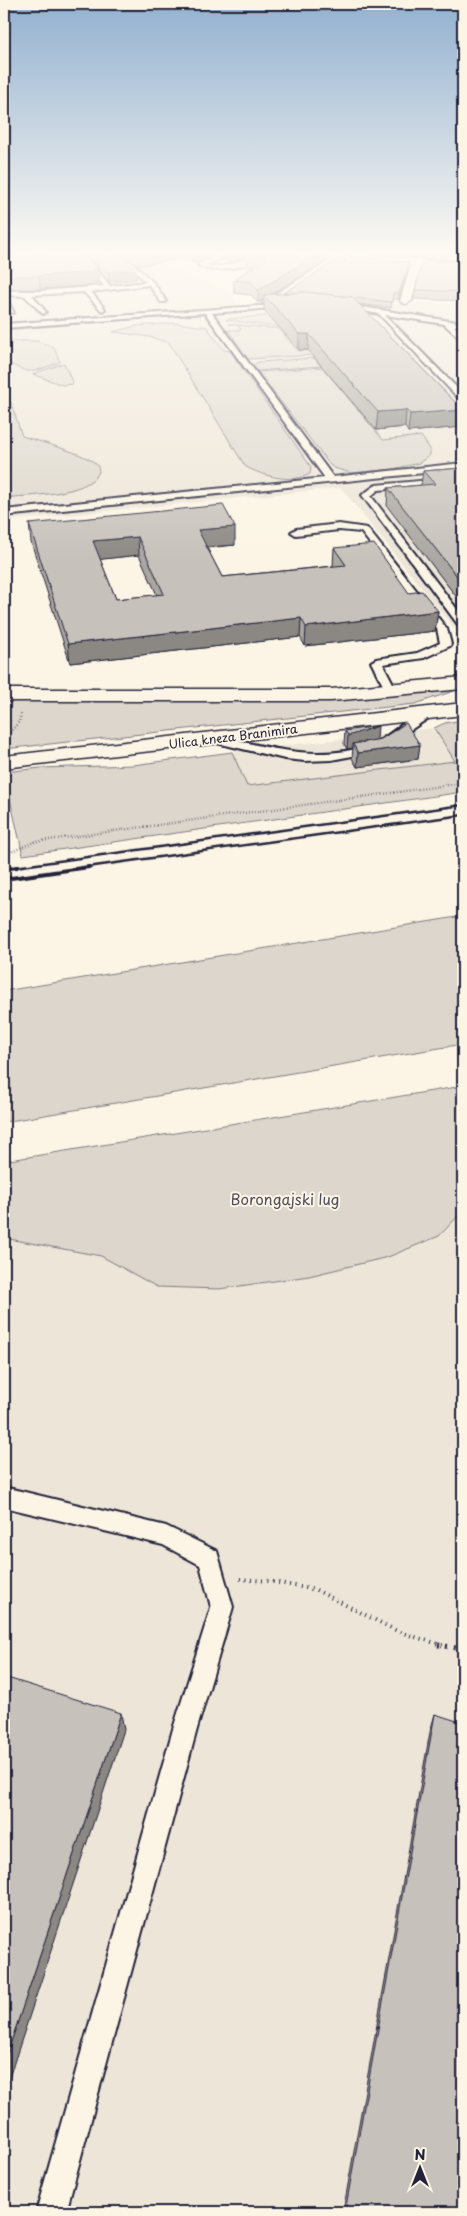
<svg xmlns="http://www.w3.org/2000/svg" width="467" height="2216" viewBox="0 0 467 2216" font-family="'Playpen Sans',sans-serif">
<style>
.built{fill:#ece5d8}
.green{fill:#dcd6cc;stroke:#7f7c84}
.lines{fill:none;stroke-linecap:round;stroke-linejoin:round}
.lane-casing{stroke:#22223b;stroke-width:4}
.street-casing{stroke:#22223b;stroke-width:3}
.secondary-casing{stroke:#22223b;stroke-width:3}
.path-far2{stroke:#22223b;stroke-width:2.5;stroke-dasharray:0.5 2.5;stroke-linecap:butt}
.path-far1{stroke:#22223b;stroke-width:4;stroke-dasharray:1 4.5;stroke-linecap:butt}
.path{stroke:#22223b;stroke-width:5;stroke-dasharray:2 6;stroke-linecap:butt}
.lane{fill:#fcf5e5;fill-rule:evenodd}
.street{fill:#fcf5e5;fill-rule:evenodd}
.secondary{fill:#fcf5e5;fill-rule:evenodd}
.rail-far1{stroke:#22223b;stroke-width:2.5}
.rail{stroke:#22223b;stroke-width:4}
.wall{fill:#aaa6a1;stroke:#22223b;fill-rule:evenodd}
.shaded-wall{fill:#8b8783;stroke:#22223b}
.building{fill:#c6c1bb;stroke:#22223b;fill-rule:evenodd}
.labels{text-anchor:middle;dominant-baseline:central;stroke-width:4;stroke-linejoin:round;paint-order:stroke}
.far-street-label{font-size:12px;fill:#22223b;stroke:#fcf5e5}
.park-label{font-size:15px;fill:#504f5f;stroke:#fcf5e5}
</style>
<rect width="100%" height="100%" fill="#fcf5e5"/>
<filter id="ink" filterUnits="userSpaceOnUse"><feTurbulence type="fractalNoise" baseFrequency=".02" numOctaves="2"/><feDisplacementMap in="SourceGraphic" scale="10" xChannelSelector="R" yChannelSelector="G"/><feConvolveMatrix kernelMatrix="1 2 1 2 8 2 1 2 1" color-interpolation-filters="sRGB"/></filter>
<g filter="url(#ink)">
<g class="built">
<path d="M4,253H220L162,265L227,290L235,298L237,306L329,299L463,304V639L341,488L4,521Z"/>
<path d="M434,728L455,761L246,787L232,752Z"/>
<path d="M463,1086V2212H4V1161Z"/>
</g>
<g class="green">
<path d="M181,314L193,315L4,330V328Z"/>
<path d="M277,315L279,327L226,320L227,319Z"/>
<path d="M176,323L207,327L224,350L230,351L311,467L310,474C293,484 261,476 245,466L169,343L150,337L113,332L136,326Z"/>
<path d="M228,324L279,329L298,351L326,349L331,354L248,359L228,330H241L238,325Z"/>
<path d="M13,341H37L54,347L60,362C31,372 32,377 4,360V342Z"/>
<path d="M314,358L321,366L257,371L253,365L259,362Z"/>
<path d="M64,363L73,384L62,385L33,374Z"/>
<path d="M322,367L383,440L421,436L430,449V455L419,463L393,469L351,473L334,468L330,465L258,372Z"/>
<path d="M4,382L22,436C36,441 89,454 97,465C98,466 99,470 99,472C87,496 28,495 4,498V448L7,447L4,433Z"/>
<path d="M460,689L415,704L4,749V701L18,698L341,699Z"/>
<path d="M463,720V792L23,855L10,799L4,798V772L41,768L133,765L232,752L247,786L455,761L434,728L445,723Z"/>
<path d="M463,916V1044L4,1122V991Z"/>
<path d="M463,1086V1211L439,1236L388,1257L309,1276L219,1289L157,1287L101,1256L4,1238V1161Z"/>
</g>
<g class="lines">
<defs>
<g id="lane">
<path d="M121,253L153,282L166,301L165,302H161L149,285L91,292L105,309L102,311L84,292L32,295L46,312L43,314L25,296L4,295V291H40L104,286L80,256L83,254ZM118,256L146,282L110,286L88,258Z"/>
<path d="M228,253H237L206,265C229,272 250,251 272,253C256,263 215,277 198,265L210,258Z"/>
<path d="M4,297L7,299L14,313L9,312L4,304Z"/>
<path d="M288,304L289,305L286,307L212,313L333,477L463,463V469L4,516V510L325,478L205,313L4,328V324Z"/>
<path d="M343,304L463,323V327L454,326L463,335V341L444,324L385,315L463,394V400H460L379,314L341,307V305Z"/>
<path d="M463,477V483L378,490L371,496L463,617V627L459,626L362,495L376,485Z"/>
<path d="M339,524L367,528L447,629L451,644L450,646L424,658L383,664L397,691L395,693H387L371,662L376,659L417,653L440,643L437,629L361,532L339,530L296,535L291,532L296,529Z"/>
<path d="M429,710L433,711L435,713L433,715L379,751L331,760L305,761L285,759L208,741L206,738L212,734C264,747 317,763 370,745C391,738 407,715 429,710Z"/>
<path d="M4,1487L166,1526L217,1551L233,1607L197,1729L66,2212H36L173,1729L211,1607L200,1565L163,1545L4,1507Z"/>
</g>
<g id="street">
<path d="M343,253L347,254V258L272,304L268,305L262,302Z"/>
<path d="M417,259L422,262L412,301L406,304L402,303L400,301L412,262Z"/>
<path d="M463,677V689L331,701H4V689H331Z"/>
</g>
<g id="secondary">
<path d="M318,253H342L463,263V269C443,268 327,262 318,253Z"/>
<path d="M463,703V715L4,768V756Z"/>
</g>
</defs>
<use href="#lane" class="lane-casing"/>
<use href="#street" class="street-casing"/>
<use href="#secondary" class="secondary-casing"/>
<g class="path-far2">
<path d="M4,739L19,722L21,714"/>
<path d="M4,855L34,842L463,783"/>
</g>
<path class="path-far1" d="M240,1579L269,1581L316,1590L399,1632L445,1646"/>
<path class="path" d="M438,1645L463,1649"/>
<use href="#lane" class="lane"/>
<use href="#street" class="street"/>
<use href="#secondary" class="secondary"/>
<g class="rail-far1">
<path d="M8,868L463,805"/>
<path d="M80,868L463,815"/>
</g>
<g class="rail">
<path d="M4,869L17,867"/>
<path d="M4,879L89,867"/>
</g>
</g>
<g class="wall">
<path d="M4,253L98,270L99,283H95V285L40,289H4Z"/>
<path d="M91,253H120L136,279L109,282L92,260Z"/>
<path d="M123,253H223L193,263L179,258L138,266Z"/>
<path d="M224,253H327V261L272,294L284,293L343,261V257L409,262L408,268L399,299H392L391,308L359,304L462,427L408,432L405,427L376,430L308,350H299L264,310V299L258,303L251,295L234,293V280L253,267L247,266V256L231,262L224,260Z"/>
<path d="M355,253H463V262V261Z"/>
<path d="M463,262V301L414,299L415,290Z"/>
<path d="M463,468V614L457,606L458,599L387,506L388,488L421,485L423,471Z"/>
<path d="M29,524L235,545L207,548L222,577L333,566L334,548L409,593L438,611L435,631L305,646L300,637L70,663L31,542ZM139,555L157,595L116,599L100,559Z"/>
<path d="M345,731L377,740L420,745L418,759L357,767L352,758L353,748L347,749L344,744Z"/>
<path d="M435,1714L463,2212H343L430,1732Z"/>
</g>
<g class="shaded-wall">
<path d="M137,253H178L179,258L138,266Z"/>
<path d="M192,253H223L193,263Z"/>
<path d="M231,253H260H247V256L231,262Z"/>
<path d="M320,253H327V261L266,297L264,295V299L258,303V290Z"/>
<path d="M409,262L408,268L399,299V293Z"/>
<path d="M98,270L99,283H95V285L40,289L39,276Z"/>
<path d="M136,270V279L109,282L108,272Z"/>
<path d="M299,334H309L308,350H299Z"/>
<path d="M406,410L405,427L376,430L378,412Z"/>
<path d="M463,410L462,427L408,432L410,414Z"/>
<path d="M235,527V545L198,548V530Z"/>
<path d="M138,537L139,555L95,560L93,541Z"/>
<path d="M438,611L435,631L305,646L306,627Z"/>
<path d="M301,618L300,637L70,663L68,644Z"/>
<path d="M378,726L377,740L353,744V748L347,749L348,735Z"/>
<path d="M420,745L418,759L357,767L358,753Z"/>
<path d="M121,1713L124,1730L4,2093V2063Z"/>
</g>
<g class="building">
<path d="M4,253H84L98,270H93L94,272L39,276H4V257H6Z"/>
<path d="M93,253H120L136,270L108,272Z"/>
<path d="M247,253H320L258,290L251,282L234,280L268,258Z"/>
<path d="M345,256L409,262L399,293H393L392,302L353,298L352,297L304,292L284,293L339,259L346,262L343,257Z"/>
<path d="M423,260L463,262V292L415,290Z"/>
<path d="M304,292L352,297L463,410L410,414L406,410L378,412L309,334H299L264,295Z"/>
<path d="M463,468V492H460L463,496V584L388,488L435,484L423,471Z"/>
<path d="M223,505L235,527L198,530L222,577L346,565L334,548L374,544L409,593L422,591L438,611L306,627L301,618L68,644L29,524ZM138,537L164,594L116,599L93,541Z"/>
<path d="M463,586V592L459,587Z"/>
<path d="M406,723L420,745L358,753L353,744L381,739Z"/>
<path d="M378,726L351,735H348L345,731Z"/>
<path d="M4,1677L121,1713L4,2063Z"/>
<path d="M435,1714L463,1723V2212H345Z"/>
</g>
</g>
<linearGradient id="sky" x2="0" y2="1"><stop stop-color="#92b1d0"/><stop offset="0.45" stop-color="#fefaf3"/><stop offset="1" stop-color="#fefaf3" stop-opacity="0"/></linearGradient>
<rect width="467" height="563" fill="url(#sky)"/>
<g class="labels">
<g class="far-street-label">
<text transform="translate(233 736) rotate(-7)">Ulica kneza Branimira</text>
</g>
<g class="park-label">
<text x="285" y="1198">Borongajski lug</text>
</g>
</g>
<rect width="467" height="2216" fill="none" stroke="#fcf5e5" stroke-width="20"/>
<rect x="10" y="10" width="447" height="2196" fill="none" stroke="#22223b" stroke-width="2" filter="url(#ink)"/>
<g transform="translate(420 2168)" stroke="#fcf5e5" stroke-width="4" paint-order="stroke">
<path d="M0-4L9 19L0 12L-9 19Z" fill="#22223b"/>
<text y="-8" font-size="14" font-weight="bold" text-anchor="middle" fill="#22223b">N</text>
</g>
</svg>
